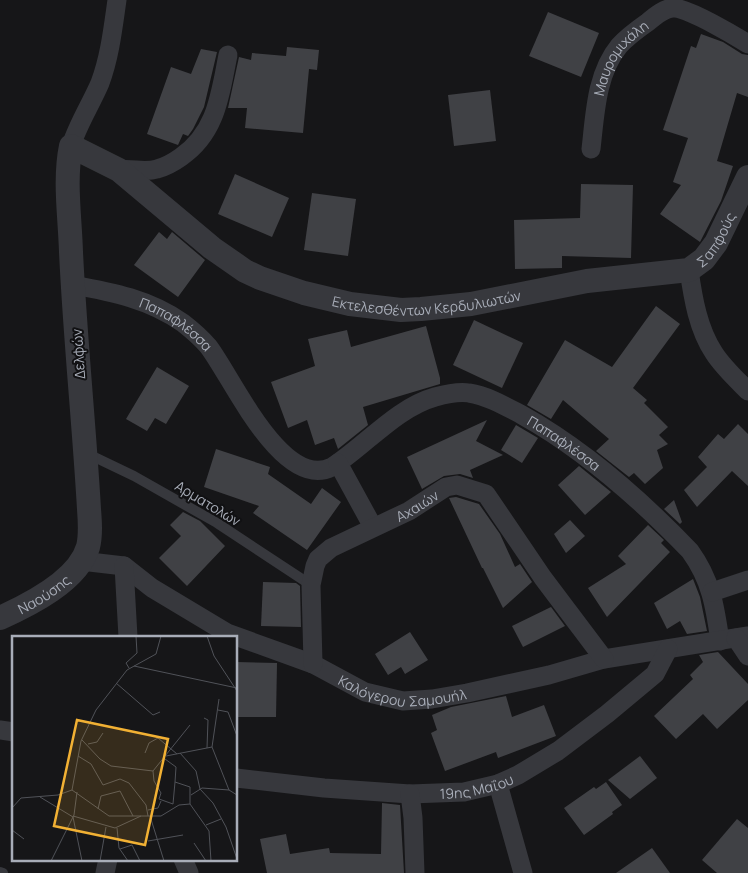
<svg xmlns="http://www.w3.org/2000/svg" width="748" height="873" viewBox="0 0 748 873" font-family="Manrope,sans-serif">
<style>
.building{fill:#404145}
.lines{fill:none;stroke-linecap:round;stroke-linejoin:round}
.service{stroke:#37383d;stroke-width:10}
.minor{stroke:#37383d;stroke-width:19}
.tertiary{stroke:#37383d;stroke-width:24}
.labels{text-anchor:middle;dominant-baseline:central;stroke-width:4;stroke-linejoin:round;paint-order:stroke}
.street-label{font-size:14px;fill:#a8adb8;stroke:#111113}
.inset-road{fill:none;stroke:#505258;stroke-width:1}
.view{fill:#f2b134;fill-opacity:0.15;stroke:#f2b134;stroke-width:2.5}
.inset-edge{fill:none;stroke:#a8adb8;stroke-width:2.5}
</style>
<rect width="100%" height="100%" fill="#161618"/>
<g class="building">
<path d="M548,12L599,33L581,77L529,56Z"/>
<path d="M701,34L723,42L742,54L748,55V97L737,93L717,161L733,166L721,201L700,242L660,214L681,185L673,182L688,138L663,130L691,46L696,48Z"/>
<path d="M287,47L319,50L317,70L309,69L303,133L245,128L247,108H228L239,57L251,60L252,53L286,56Z"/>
<path d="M201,49L217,52L204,107L193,129L188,136L183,134L178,145L147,134L171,67L191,74Z"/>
<path d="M490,90L496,141L454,146L448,95Z"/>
<path d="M235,174L289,198L272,237L218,214Z"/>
<path d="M581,184L633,185L631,258L562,256V268L515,269L514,220L580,218Z"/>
<path d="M312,193L356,199L348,256L304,250Z"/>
<path d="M159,232L167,239L172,232L205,260L178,297L134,265Z"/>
<path d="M656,306L680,324L633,388L647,400L644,403L668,427L659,435L668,444L657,450L663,468L645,484L634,473L629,477L596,451L609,439L563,400L551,419L527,405L565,340L612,367Z"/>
<path d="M474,320L523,343L502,388L453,365Z"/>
<path d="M426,326L440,378V384L363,407L368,425L338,449L334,438L315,445L307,420L288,428L271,382L315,366L308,339L347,330L351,347Z"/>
<path d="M157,367L189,386L166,424L155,418L147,431L126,419Z"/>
<path d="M487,420L476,441L503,455L470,470L473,478L460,474L444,476L422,489L407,457Z"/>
<path d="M738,424L748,434V486L732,471L697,507L684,490L707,467L698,457L718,434L724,439Z"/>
<path d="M516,425L538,438L522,463L501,450Z"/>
<path d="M216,449L270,467L268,474L311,504L322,488L341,502L307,550L253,513L259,506L204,487Z"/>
<path d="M579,466L611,492L585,515L558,485Z"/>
<path d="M456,497L479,504L500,534L515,567L520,564L532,582L503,608L483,568H482L449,498Z"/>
<path d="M674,500L682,522L680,524L664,509Z"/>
<path d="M183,512L200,521L225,546L187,586L159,558L181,536L170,525Z"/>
<path d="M570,520L585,536L566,553L554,534Z"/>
<path d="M648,525L664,540L661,543L670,552L607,617L588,588L626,564L618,556Z"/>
<path d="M693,579L700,597L707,631L687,634L680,621L667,629L654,603Z"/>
<path d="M263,582L296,583L300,586L301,627L261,626Z"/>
<path d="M551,607L565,626L523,647L512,626Z"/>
<path d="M410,632L428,660L405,674L401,667L388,675L375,654Z"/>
<path d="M718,652L748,684V700L717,729L703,714L676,739L654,716L693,679L690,675L703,662L699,655Z"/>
<path d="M236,662L277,663L276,717H236Z"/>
<path d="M506,696L512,717L544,705L556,736L498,758L496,752L445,771L431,733L437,730L432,715L451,707Z"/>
<path d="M640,756L657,778L630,799L608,780Z"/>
<path d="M606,782L622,805L612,812L613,814L584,835L564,808L594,787L596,789Z"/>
<path d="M382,803L400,805L404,873H267L260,839L286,834L290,854L329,848L330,853L381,854Z"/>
<path d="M737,819L748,828V873H717L702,860Z"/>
<path d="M652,848L670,873H616Z"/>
</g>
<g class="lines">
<g class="service">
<path d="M86,453L134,476L217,523L311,585"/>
<path d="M0,872L3,873"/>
</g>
<g class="minor">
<path d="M71,146C78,124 91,104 100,83C110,56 113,28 117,0"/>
<path id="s1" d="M591,149C595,115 596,74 619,46C627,37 638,29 648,22C655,16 666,7 675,8C693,11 732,34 748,44"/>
<path d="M119,170C132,168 144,173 157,169C165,167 174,162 181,157C217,132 220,94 228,55"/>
<path d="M689,270C693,298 698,329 714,353C723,367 736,379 748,391"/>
<path id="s2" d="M73,285C112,292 149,299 183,323C192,330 201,338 208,346C231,375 282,492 332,467C365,446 396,408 435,397C446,394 458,391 469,393C488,396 505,406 522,415C585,450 640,499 690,551C711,580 715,606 720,641"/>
<path d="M338,463L373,527"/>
<path id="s3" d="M81,561L124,566L152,588L227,633L313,664L365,692L403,701L432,699L467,693L549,675L604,659L748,636"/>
<path d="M124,566L128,637"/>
<path d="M712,592L748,580"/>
<path d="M736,638L748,656"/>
<path id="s4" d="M313,664L311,585L315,566L318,559L331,548L409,511L446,487L457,485L486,494L543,578L604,659"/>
<path d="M0,730L14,732"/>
<path id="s5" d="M236,778L324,788L410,794L464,792L498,784L518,775L558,751L607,714L655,674L668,649"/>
<path d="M498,784L523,873"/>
<path d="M410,794L413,818L415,873"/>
<path d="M183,859L189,873"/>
<path d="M105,873L108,859"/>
</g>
<path class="tertiary" id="s6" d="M0,618C29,605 78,581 88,547C91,535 90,522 89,509C84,423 75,337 71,252C70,217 64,180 71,146L119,170L212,248L245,271L260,278L304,293L350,304L401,310L421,309L471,304L587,281L689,270L704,259L716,243L748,177"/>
</g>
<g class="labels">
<g class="street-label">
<text stroke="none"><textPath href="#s1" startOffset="99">Μαυρομιχάλη</textPath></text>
<text stroke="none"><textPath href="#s6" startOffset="1228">Σαπφούς</textPath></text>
<text stroke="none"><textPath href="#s6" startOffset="921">Εκτελεσθέντων Κερδυλιωτών</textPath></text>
<text stroke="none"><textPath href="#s2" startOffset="112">Παπαφλέσσα</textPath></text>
<text transform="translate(78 354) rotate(-94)">Δελφών</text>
<text stroke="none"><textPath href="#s2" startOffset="605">Παπαφλέσσα</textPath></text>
<text transform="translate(208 503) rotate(31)">Αρματολών</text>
<text stroke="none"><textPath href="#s4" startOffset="219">Αχαιών</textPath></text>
<text stroke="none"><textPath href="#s6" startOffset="50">Ναούσης</textPath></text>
<text stroke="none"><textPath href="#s3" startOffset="354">Καλόγερου Σαμουήλ</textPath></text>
<text stroke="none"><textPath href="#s5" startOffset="242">19ης Μαΐου</textPath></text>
</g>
</g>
<g transform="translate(12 636)">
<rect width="225" height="225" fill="#161618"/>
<path class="inset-road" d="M195,0L202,20L225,55M122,30L225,52M117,32L114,27L125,17L124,0M104,47L141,79L148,76M206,74L216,76L225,100M192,82L196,84L195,112M70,104L88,123L99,130L141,135M76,108L85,106L91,97M200,111L207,63M133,117L137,107L146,102L165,118M168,117L184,135L188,153L201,167L214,191L225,223M66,120L79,128L91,149L108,143L117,147L134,169L136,180M154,120L200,111L217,154L225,159M153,123L164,131L163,146M141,135L178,89M141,135L142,145L149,157L147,163L161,168M60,154L69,105L84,74L115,34L144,18L149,0M60,154L97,180H149L167,169L178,168M179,159L190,152L217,154M28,161L61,181L70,225M161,168L163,146L178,151V168L197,195L199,225M0,172L9,162L46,159L60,154M86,173L89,160L108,155L121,180M136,174L146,172L149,165M61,180L103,192L129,180M138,180L152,225M194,189L209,183M105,192L107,212L116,225M0,194L12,203M136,205L171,199M182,207L194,225M108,213L120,209L128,225M39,225L62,179L65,156M88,225L94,191"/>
<path class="view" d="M65,84L156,103L133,209L42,190Z"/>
<rect width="225" height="225" class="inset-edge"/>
</g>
</svg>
